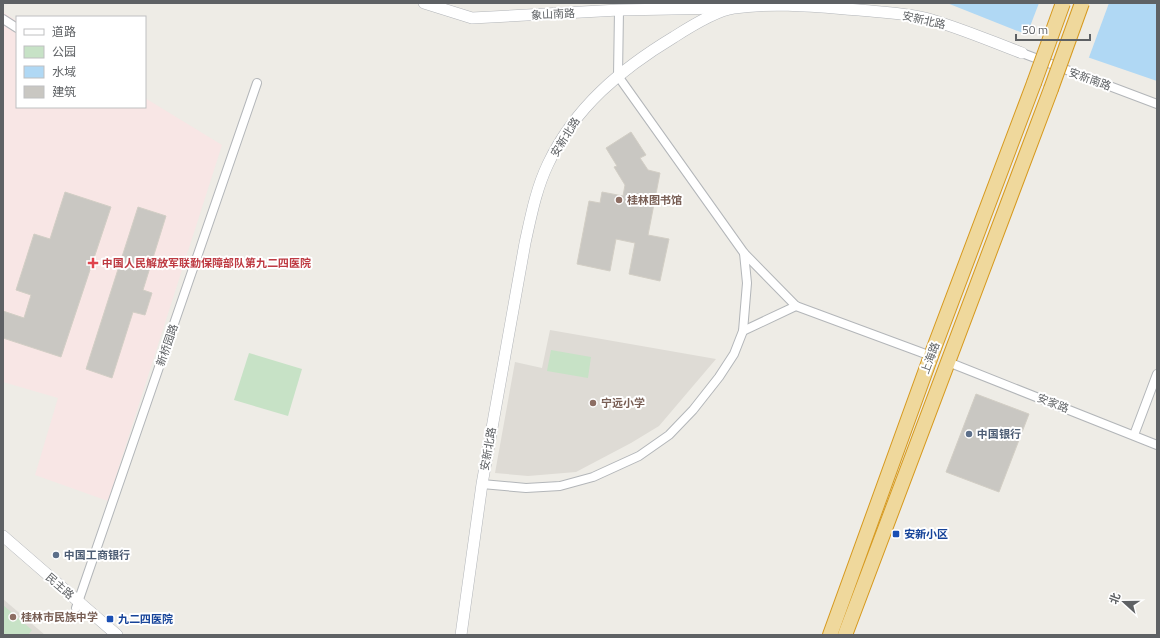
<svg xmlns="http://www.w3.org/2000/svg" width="1160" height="638" viewBox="0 0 1160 638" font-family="'Titillium Web','Noto Sans SC',sans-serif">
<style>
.education{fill:#dedbd5}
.medical{fill:#f8e6e5}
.green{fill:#c7e2c6}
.water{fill:#b0d8f4}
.pier{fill:#eeece6}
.building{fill:#c9c7c2;stroke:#d2cec5}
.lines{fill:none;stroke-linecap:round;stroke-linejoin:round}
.street-casing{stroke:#b3b6b9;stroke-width:10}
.secondary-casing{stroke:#b2b5b9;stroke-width:12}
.highway-casing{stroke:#d6991e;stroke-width:16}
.street{stroke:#fff;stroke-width:8}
.secondary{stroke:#fff;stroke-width:11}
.highway{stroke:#efd89c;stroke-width:14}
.highway-bridge-casing{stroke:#d6991e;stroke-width:16;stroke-linecap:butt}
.highway-bridge{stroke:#efd89c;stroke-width:14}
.education-dot{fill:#8d6e63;stroke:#fff;stroke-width:1.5}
.health-dot{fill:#e0444e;stroke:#fff;stroke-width:1.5}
.service-dot{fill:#5c6f8a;stroke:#fff;stroke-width:1.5}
.transit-dot{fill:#1a4fb4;stroke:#fff;stroke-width:1.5}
.labels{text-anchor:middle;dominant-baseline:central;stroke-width:4;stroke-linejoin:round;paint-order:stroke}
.street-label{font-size:11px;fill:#5e6164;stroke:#fff}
.education-label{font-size:11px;font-weight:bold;fill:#785e54;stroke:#fff;text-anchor:start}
.health-label{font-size:11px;font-weight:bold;fill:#be3a42;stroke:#fff;text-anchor:start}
.service-label{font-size:11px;font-weight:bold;fill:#4e5e75;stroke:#fff;text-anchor:start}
.transit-label{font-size:11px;font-weight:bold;fill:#164399;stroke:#fff;text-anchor:start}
</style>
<rect width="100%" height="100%" fill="#eeece6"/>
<g class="education">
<path d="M550,330L716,359L659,426L631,443L576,472L528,476L495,473L515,362L542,368Z"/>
<path d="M3,599L45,635H3Z"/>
</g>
<path class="medical" d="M3,12L17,21V107H145V98L222,145L108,501L35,475L58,398L3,382Z"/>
<g class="green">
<path d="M551,350L591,357L588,378L547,371Z"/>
<path d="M249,353L302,369L288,416L234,400Z"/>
<path d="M3,605L32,630L28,635H3Z"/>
</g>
<path class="water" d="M947,3H1157V81L1058,47Z"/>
<path class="pier" d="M1039,3H1109L1088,60L1026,37Z"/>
<g class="building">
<path d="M631,132L646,155L640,158L648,170L660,173L648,235L669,239L660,281L629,274L635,243L616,239L610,271L577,264L589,201L600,203L602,192L623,196L625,185L614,167L617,166L606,148Z"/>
<path d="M65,192L111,207L61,357L3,338V311L24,318L31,295L16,290L34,234L50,239Z"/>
<path d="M138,207L166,216L143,290L152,293L145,315L133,312L112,378L86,369Z"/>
<path d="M976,394L1029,414L999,492L946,472Z"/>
</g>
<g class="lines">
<defs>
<g id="street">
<path d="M619,10L618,76L744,253L796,306L931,356"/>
<path d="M3,19L17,28"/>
<path d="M1022,53L1157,104"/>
<path d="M743,331L747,283L744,253"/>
<path d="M948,362L1157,445"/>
<path d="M1134,435L1157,374"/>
<path d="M482,484L526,488L560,486L593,477L639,456L669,435L693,410L719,377L734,354L743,331L796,306"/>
<path d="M76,608L257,83"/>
</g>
<g id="secondary">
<path d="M424,3L472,18L619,10L725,8"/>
<path d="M3,536L117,635"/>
<path d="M461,635L482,484L525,243C531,216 536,189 548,164C575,107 621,69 674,37C688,28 718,10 734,8C774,2 819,7 859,10C881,12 904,13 925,18C958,27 990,41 1022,53"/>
</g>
<g id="highway">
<path d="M830,635L931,356L1034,83"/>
<path d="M845,635L1051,89"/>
</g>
</defs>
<use href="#street" class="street-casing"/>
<use href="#secondary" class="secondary-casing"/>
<use href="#highway" class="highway-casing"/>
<use href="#street" class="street"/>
<use href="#secondary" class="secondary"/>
<use href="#highway" class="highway"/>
<defs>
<g id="highway-bridge">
<path d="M1034,83L1063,3"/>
<path d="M1051,89L1082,3"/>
</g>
</defs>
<use href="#highway-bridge" class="highway-bridge-casing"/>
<use href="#highway-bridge" class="highway-bridge"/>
</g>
<g class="education-dot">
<circle cx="619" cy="200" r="4"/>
<circle cx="593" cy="403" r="4"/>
<circle cx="13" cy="617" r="4"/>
</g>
<path class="health-dot" d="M91 257h4v4h4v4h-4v4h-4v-4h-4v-4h4z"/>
<g class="service-dot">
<circle cx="969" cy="434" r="4"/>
<circle cx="56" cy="555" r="4"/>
</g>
<g class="transit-dot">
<rect x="892" y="530" width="8" height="8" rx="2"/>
<rect x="106" y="615" width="8" height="8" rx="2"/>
</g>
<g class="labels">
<g class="street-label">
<text transform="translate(553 14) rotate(-3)">象山南路</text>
<text transform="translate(924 20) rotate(13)">安新北路</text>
<text transform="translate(1090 79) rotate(20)">安新南路</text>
<text transform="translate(565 137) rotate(-58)">安新北路</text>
<text transform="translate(167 345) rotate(-71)">新桥园路</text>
<text transform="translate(930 358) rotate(-70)">上海路</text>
<text transform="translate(1053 403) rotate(21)">安家路</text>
<text transform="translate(488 449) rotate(-80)">安新北路</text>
<text transform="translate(60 586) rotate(41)">民主路</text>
</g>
<g class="education-label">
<text x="627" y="200">桂林图书馆</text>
<text x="601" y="403">宁远小学</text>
<text x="21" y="617">桂林市民族中学</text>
</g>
<g class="health-label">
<text x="102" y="263">中国人民解放军联勤保障部队第九二四医院</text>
</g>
<g class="service-label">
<text x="977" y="434">中国银行</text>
<text x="64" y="555">中国工商银行</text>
</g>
<g class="transit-label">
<text x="904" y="534">安新小区</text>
<text x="118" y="619">九二四医院</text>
</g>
</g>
<rect width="1160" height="638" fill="none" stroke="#5e6164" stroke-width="8"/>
<rect x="16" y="16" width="130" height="92" fill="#ffffff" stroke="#bfc0c1"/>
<rect x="24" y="29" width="20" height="6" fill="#ffffff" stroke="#bfc0c1"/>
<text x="52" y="36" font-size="12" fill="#5e6164">道路</text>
<rect x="24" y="46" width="20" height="12" fill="#c7e2c6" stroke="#bfc0c1"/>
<text x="52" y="56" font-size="12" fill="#5e6164">公园</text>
<rect x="24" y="66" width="20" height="12" fill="#b0d8f4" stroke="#bfc0c1"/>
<text x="52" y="76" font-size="12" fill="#5e6164">水域</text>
<rect x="24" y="86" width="20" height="12" fill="#c9c7c2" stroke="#bfc0c1"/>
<text x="52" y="96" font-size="12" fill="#5e6164">建筑</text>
<g transform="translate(1124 602) rotate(291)" stroke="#ffffff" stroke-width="3" paint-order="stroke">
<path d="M0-3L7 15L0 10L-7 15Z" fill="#5e6164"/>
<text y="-6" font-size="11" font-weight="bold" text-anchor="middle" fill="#5e6164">北</text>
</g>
<path d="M1016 34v6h74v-6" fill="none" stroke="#5e6164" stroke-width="2"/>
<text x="1022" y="34" font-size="12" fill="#5e6164" stroke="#ffffff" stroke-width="3" paint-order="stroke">50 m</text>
</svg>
